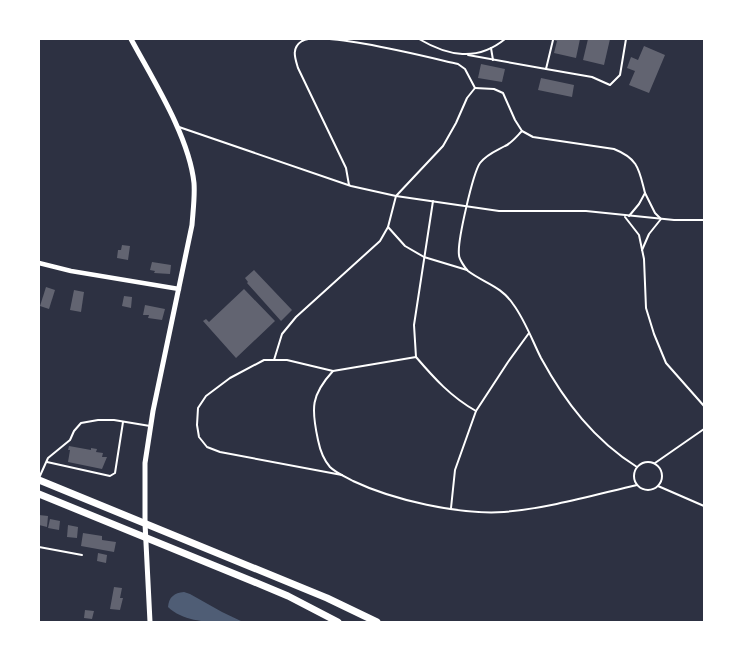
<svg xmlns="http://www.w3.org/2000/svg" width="743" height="661" viewBox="0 0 743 661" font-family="Roboto,sans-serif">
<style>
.water{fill:#4f5d75}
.building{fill:#626471}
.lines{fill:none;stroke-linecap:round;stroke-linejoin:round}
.service{stroke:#fff;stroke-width:2}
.minor{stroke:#fff;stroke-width:4.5}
.tertiary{stroke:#fff;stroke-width:5}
.primary{stroke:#fff;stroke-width:7}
</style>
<rect width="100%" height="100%" fill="#2d3142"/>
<path class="water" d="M184,592L190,594L222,612L243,622C219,622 187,625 168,607C169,597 174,593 184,592Z"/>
<g class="building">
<path d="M550,39H580L576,58L554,53L557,41Z"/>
<path d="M588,39H610L604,65L583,60Z"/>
<path d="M644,46L665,55L649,93L629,85L635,71L627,68L631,57L638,60Z"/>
<path d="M481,64L505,69L502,82L478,78Z"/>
<path d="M541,78L574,85L572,97L538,90Z"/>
<path d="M122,245L130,246L128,260L117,258L118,250H121Z"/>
<path d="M152,262L171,265L170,274L154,273L155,271L150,270Z"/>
<path d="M254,270L292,310L281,321L247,283L248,282L245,278Z"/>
<path d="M46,287L55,290L49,309L40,306Z"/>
<path d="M244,289L275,321L236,358L203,321L206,319L209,322Z"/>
<path d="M74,290L84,292L81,312L70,310Z"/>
<path d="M124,296L132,297L131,308L122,306Z"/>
<path d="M145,305L165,309L162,320L148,318L149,315H143Z"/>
<path d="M69,446L91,450V448L97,449L96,452L103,453L102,457H107L102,469L68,462L70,450H68Z"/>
<path d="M39,515L48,516L47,527L39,525Z"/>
<path d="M50,519L60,521L59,530L48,528Z"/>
<path d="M68,525L78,527L77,538L67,537Z"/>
<path d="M83,533L102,536V540L116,542L114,552L81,546Z"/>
<path d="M98,553L107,555L106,563L97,561Z"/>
<path d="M114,587L122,588L120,598H123L120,610L110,609Z"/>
<path d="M85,610L94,611L92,619L84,618Z"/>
</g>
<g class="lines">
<g class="service">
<path d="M419,39C448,56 477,62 505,39"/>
<path d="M491,48L493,60"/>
<path d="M468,55L546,69L553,40"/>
<path d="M546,69L592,77L610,85L620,75L626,39"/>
<path d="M475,88L494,89L503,93L515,120L522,131L533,137L614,149C639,159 639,170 645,193"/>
<path d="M179,127L351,186L396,196L499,211H586L674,220H704"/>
<path d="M522,131C517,136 512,143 505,146C496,151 487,154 480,163C473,173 457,242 459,255C459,259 465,268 468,271C484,283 501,286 513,304C525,320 532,340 541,358C565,402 594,440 637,467"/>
<path d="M349,185L346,168L298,68C295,58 291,48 302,41C322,30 431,58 458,64L465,69L475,88"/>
<path d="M629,216L639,204L645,193L655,213L661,219L649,234L642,250"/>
<path d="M625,217L639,235L644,259L646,308L654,334L666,363L704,406"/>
<path d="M388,227L405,246L424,257L467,270"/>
<path d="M416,357L414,325L433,201"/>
<path d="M274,360L282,334L296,317L380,241L388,227L396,196L443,146L456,123L467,98L475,88"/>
<path d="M333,371C311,395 311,408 318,440C320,450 323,459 330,467C336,473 346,477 353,481C393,500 459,515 504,512C549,508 594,495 637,485"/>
<path d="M476,411L508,362L529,333"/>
<path d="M47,462L110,476L115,473L123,422"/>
<circle cx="648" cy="476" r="14"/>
<path d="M655,463L704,429"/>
<path d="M342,475L220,452L207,447L199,437L197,425L198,408L206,396L230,378L264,360H287L333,371L416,357C434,378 451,397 476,411L455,470L451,508"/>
<path d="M39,478L48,458L70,440L74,431L81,423L98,420H114L150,426"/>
<path d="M658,486L704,506"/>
<path d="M39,547L82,555"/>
</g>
<path class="minor" d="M39,263L71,271L179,289"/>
<path class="tertiary" d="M131,39C153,80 189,136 194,183C195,197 193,211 192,225L153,411L145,463V523L150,622"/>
<g class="primary">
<path d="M39,480L327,598L377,622"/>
<path d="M39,494L252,581L288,596L338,622"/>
</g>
</g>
<rect width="743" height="661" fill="none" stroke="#ffffff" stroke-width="80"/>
</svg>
